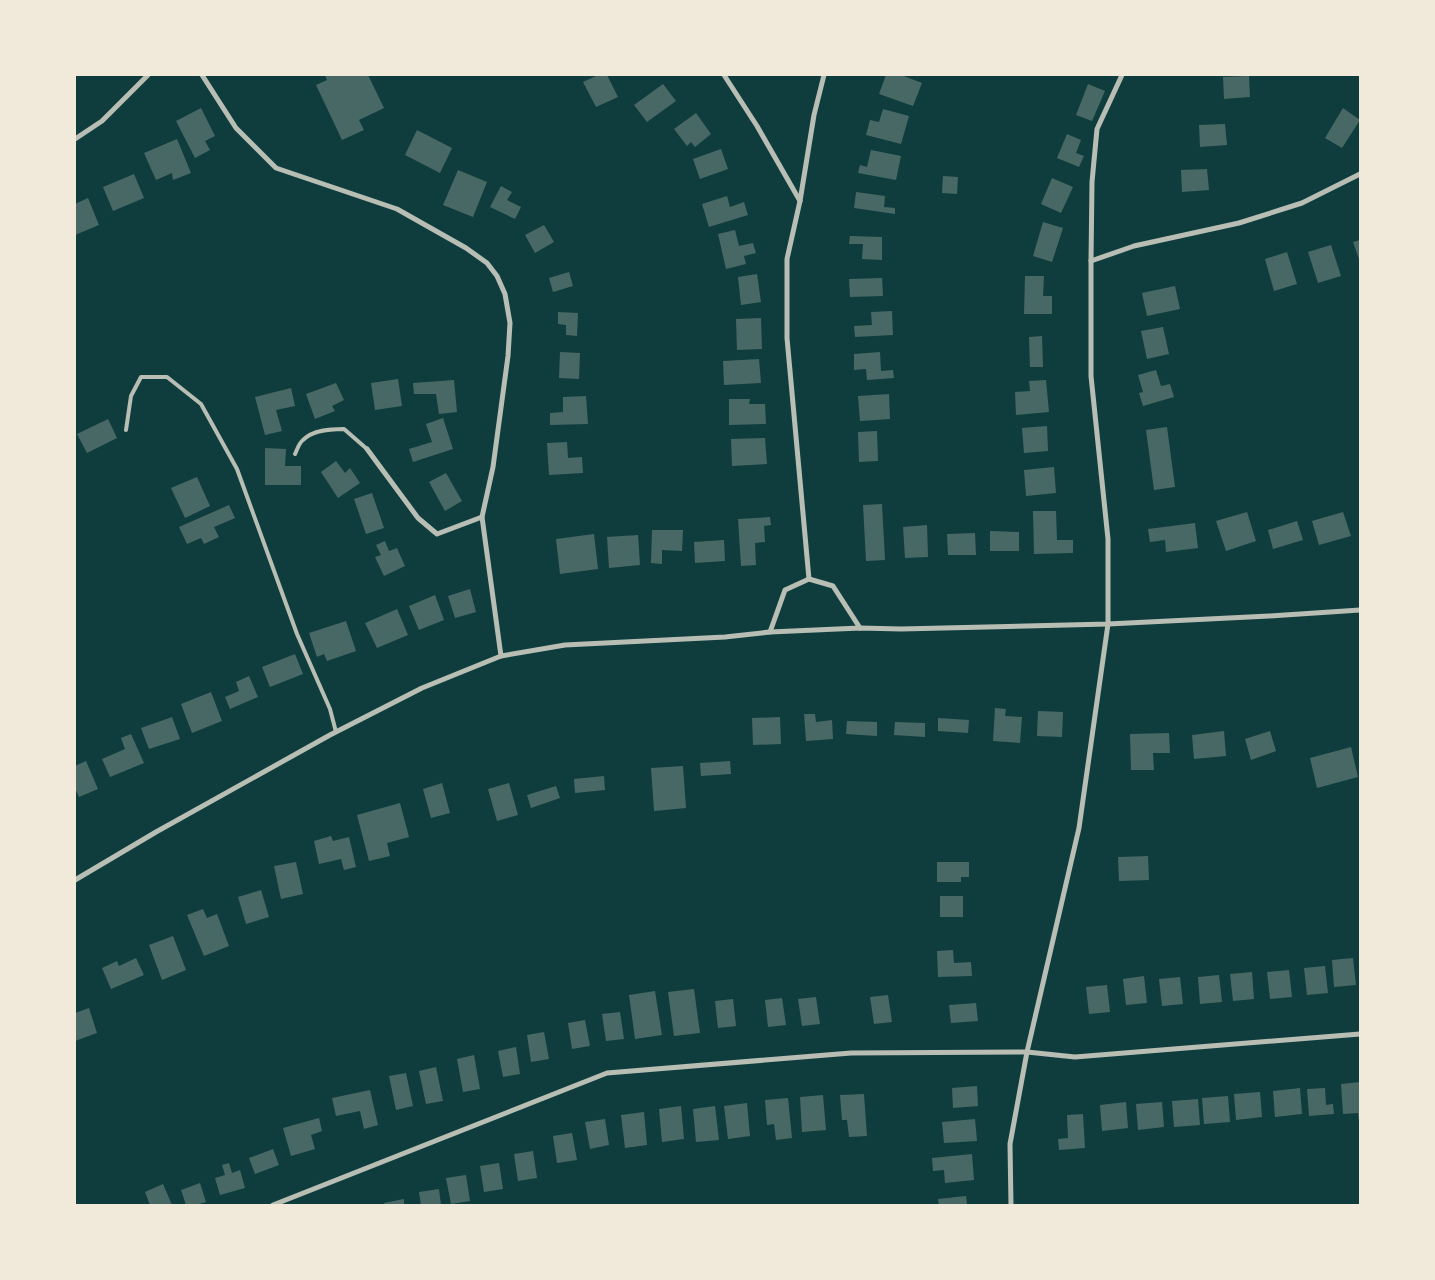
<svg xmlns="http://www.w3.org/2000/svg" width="1435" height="1280" viewBox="0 0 1435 1280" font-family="Figtree,sans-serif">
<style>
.building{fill:#486865}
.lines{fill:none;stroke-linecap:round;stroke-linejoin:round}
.service{stroke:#b8beb3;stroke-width:4}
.minor{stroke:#b8beb3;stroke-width:5}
</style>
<rect width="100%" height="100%" fill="#0f3d3e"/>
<g class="building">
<path d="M325,75H368L384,108L359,120L364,130L342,140L316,85L327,80Z"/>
<path d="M598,75H607L618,97L596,107L583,82Z"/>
<path d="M886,75H901L922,83L913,106L879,94Z"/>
<path d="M1249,76L1250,97L1224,99L1223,77Z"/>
<path d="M663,84L676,101L647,122L634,105Z"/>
<path d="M1088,84L1105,91L1092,121L1076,115Z"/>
<path d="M201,108L215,136L205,141L210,150L195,158L176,121Z"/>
<path d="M1343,108L1360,120L1342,148L1325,138Z"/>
<path d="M883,109L909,116L901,144L866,135L870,120L879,122Z"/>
<path d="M696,113L711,134L695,147L691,142L687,146L674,129Z"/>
<path d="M1225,124L1227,145L1200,147L1199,125Z"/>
<path d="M417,130L452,148L440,173L405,155Z"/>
<path d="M1067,134L1081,140L1076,153L1084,156L1079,167L1057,158Z"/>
<path d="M177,139L191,173L173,180L172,173L156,180L144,153Z"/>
<path d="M721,149L728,169L700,179L693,159Z"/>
<path d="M871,150L901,156L896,180L858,173L860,165L867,167Z"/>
<path d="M1207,169L1209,190L1182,192L1181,170Z"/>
<path d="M458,170L487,182L473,217L443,205Z"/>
<path d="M134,174L144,198L113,211L103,187Z"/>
<path d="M943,176L958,177L957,194L942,193Z"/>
<path d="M1052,178L1073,187L1061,213L1041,204Z"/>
<path d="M501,186L512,192L507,200L521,207L515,219L490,207Z"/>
<path d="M856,192L885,196L884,207L895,208V214L854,208Z"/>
<path d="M727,196L730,207L744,202L748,215L709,227L702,204Z"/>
<path d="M88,198L99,225L75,235V204Z"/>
<path d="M1043,222L1063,228L1052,262L1033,256Z"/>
<path d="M544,225L554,242L535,253L525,235Z"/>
<path d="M735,230L739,246L753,243L756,253L744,256L746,264L726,269L718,234Z"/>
<path d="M850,236L882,237V260L862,259L863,244H849Z"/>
<path d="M1360,240V262L1353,242Z"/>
<path d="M1331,245L1341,276L1318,283L1308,252Z"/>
<path d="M1287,252L1297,284L1274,291L1265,259Z"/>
<path d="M569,272L573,286L553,292L549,278Z"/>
<path d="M757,274L761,302L741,305L738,277Z"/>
<path d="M1025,276H1044L1043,296H1052V314H1024Z"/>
<path d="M882,278L883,296L850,297L849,279Z"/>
<path d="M1175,286L1180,309L1147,316L1142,293Z"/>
<path d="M892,311L893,335L855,337L854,326L872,325L871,312Z"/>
<path d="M558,312L578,313L577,336L566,335V325L558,324Z"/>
<path d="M761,318L762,349L737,350L736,319Z"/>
<path d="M1163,327L1169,354L1147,359L1141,331Z"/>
<path d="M1042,336L1043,367H1030L1029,337Z"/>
<path d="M560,352L580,353L579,379L559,378Z"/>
<path d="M880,352L881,371L893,370L894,378L867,380L866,369L854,370V354Z"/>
<path d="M759,359L761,383L724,385L723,361Z"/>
<path d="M1156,370L1161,386L1170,384L1174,397L1143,406L1139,393L1143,392L1138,375Z"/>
<path d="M398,379L402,406L375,410L371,383Z"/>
<path d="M454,380L457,412L439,414L436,394H414L413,383Z"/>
<path d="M1046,380L1049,412L1016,415L1015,392L1030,391L1029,381Z"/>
<path d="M336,383L344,400L332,406L335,411L315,419L306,394Z"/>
<path d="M291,388L295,406L276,410L282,431L265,435L255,397Z"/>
<path d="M889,394L890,419L860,421L858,396Z"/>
<path d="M586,396L588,424L550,425V413L563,412V397Z"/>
<path d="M729,399H750L749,404H765L766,424L729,425Z"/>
<path d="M443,418L453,449L413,462L409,449L432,442L426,424Z"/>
<path d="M108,419L117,438L87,453L77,434Z"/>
<path d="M1047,426L1048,451L1024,453L1022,428Z"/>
<path d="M1167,427L1175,487L1154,490L1146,430Z"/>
<path d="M877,431L878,461L859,462L858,432Z"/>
<path d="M765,438L767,464L732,466L731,439Z"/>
<path d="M567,442L568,458L582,457L583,473L549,475L547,443Z"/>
<path d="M265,448L286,449L285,466H301V485H265Z"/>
<path d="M336,461L345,473L350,468L360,483L338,498L321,472Z"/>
<path d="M1054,467L1056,493L1026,496L1024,470Z"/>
<path d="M446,473L462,501L445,511L429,482Z"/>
<path d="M197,477L210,506L185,518L171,488Z"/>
<path d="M372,493L384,528L366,534L354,499Z"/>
<path d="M882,504L885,560L866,561L863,505Z"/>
<path d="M229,505L235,518L214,527L219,537L204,544L201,538L187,544L179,527Z"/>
<path d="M1033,511H1056L1057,540H1073V553L1034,554Z"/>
<path d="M1247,512L1256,541L1226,551L1216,521Z"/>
<path d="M1343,512L1351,536L1319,545L1312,521Z"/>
<path d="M770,517L771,525L764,526L765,542L755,543L756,565L741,566L738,519Z"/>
<path d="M1297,521L1303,540L1273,549L1268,530Z"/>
<path d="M1195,523L1198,548L1166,552L1165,540L1150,542L1148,529Z"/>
<path d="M927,525L928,557L905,558L903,527Z"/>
<path d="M652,530H683L682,551L662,550V564L651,563Z"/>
<path d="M990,531L1019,532V551H990Z"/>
<path d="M975,533L976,555H948L947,534Z"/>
<path d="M594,534L598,569L560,574L556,539Z"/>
<path d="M638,535L640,565L609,568L607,537Z"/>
<path d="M724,540L725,561L695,563L694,542Z"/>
<path d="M385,541L389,551L397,548L405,566L384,576L375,557L381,555L376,545Z"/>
<path d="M470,589L476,612L455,618L448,596Z"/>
<path d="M435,595L444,620L419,630L409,606Z"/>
<path d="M397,609L408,635L377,648L365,623Z"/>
<path d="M346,621L356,651L327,661L324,654L317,657L309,633Z"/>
<path d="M295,654L303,674L270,687L262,667Z"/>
<path d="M249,676L258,697L230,709L225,697L239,691L236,682Z"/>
<path d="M211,692L222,721L192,733L181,704Z"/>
<path d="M995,708L1006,709L1005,716L1022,717L1020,743L993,741Z"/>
<path d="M1038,711L1063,712L1062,737L1037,736Z"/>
<path d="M804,714H815L816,722L832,720L833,739L806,741Z"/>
<path d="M172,717L180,739L149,749L141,728Z"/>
<path d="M780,717L781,744L753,745L752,718Z"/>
<path d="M938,718L969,720L968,733L938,731Z"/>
<path d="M847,721L877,722V736L846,734Z"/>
<path d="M895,722L925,723V737L894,735Z"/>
<path d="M1224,731L1226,756L1194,759L1192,735Z"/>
<path d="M1270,731L1276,751L1251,760L1245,739Z"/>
<path d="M1169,733L1170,753H1153L1154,770H1131L1130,734Z"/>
<path d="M131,734L144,763L110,777L102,759L125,749L121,738Z"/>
<path d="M1351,747L1358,777L1317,788L1310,758Z"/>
<path d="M86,761L98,789L79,797L75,788V766Z"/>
<path d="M730,761L731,774L701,776L700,763Z"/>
<path d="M683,766L686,808L654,811L651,768Z"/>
<path d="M604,776L605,790L575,793L574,779Z"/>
<path d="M442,783L450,813L431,818L423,789Z"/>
<path d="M509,783L518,815L497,821L488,789Z"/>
<path d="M556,786L560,798L531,808L527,795Z"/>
<path d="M400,803L409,837L387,843L390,856L369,861L357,815Z"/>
<path d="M331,836L333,841L349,837L356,867L344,870L341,859L319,864L314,841Z"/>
<path d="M1148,856L1149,880L1119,881L1118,857Z"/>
<path d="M296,862L303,894L281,899L274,866Z"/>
<path d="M937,862H969V877H961V882H937Z"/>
<path d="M261,890L269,917L246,924L238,897Z"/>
<rect x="940" y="896" width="23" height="21"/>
<path d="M203,909L207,918L217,914L229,946L204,956L187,915Z"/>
<path d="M173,936L186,970L162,980L149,945Z"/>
<path d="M953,950L954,963L971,962L972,976L938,977L937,951Z"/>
<path d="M136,958L144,975L111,989L102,968L117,961L119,966Z"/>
<path d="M1353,958L1356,985L1334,987L1332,960Z"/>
<path d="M1325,966L1328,993L1307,995L1304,968Z"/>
<path d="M1289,970L1292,997L1270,999L1267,972Z"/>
<path d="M1252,972L1254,999L1233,1001L1230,974Z"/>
<path d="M1219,975L1222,1002L1200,1004L1198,977Z"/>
<path d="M1144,976L1147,1003L1126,1005L1123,979Z"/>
<path d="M1180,977L1183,1004L1162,1006L1159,979Z"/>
<path d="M1107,985L1110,1012L1089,1014L1086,987Z"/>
<path d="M694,989L700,1033L674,1036L668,992Z"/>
<path d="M655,991L662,1035L635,1039L629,995Z"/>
<path d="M888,995L892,1022L874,1024L870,997Z"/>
<path d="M816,997L820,1024L802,1026L798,999Z"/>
<path d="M782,998L786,1025L768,1027L765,1000Z"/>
<path d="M733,999L736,1026L718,1028L715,1001Z"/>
<path d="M976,1003L978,1021L951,1023L949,1005Z"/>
<path d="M89,1008L97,1033L75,1041V1013Z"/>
<path d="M620,1012L624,1039L606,1041L602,1014Z"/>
<path d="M585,1020L590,1046L572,1049L568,1023Z"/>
<path d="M544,1032L549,1059L531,1062L527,1035Z"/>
<path d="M516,1047L520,1074L503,1077L498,1051Z"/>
<path d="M474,1055L480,1089L463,1092L457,1059Z"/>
<path d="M436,1067L443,1101L426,1104L419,1071Z"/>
<path d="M406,1073L413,1106L396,1110L389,1076Z"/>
<path d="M1360,1082V1122H1359L1358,1113L1343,1114L1341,1084Z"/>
<path d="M977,1086L978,1106L953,1108L952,1088Z"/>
<path d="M1300,1088L1302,1114L1275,1117L1273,1091Z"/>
<path d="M1325,1088L1326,1105L1333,1104L1334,1114L1309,1116L1307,1089Z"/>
<path d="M370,1090L378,1125L364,1129L360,1111L336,1116L332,1098Z"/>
<path d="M1260,1092L1262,1117L1236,1120L1234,1094Z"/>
<path d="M864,1094L867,1136L849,1137L847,1120H842L840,1095Z"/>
<path d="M823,1095L826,1130L802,1132L800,1097Z"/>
<path d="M1228,1096L1230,1122L1204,1124L1202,1098Z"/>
<path d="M788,1098L792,1138L776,1140L774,1124L767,1125L765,1100Z"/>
<path d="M1198,1099L1200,1125L1174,1127L1172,1101Z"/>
<path d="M1126,1102L1128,1128L1102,1131L1100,1105Z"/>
<path d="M1162,1102L1164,1127L1138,1130L1136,1104Z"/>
<path d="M747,1103L750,1136L728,1139L724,1106Z"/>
<path d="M681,1106L684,1139L662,1142L659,1109Z"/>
<path d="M715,1106L719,1140L696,1142L693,1109Z"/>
<path d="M644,1112L647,1145L625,1148L621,1115Z"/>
<path d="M1083,1114L1085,1148L1059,1150L1058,1139L1068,1138L1067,1115Z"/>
<path d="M319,1118L322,1131L311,1135L315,1149L291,1156L283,1128Z"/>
<path d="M605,1119L609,1145L590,1149L585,1122Z"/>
<path d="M975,1119L977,1141L944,1143L942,1122Z"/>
<path d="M572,1133L577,1160L557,1163L553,1136Z"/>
<path d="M273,1149L279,1165L255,1174L249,1158Z"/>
<path d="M533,1151L537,1178L518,1181L514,1154Z"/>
<path d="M972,1154L974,1180L945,1183L944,1170L933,1171L932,1158Z"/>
<path d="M229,1163L232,1173L240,1170L245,1188L220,1195L215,1178L225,1175L222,1165Z"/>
<path d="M499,1163L503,1189L484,1192L480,1166Z"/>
<path d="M466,1175L470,1201L451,1204L446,1178Z"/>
<path d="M200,1183L206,1202L196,1205H186L181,1190Z"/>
<path d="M163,1184L172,1205H150L145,1192Z"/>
<path d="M439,1189L441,1205H421L419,1192Z"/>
<path d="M966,1196L967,1205H939L938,1199Z"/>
<path d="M404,1199V1205H385L384,1203Z"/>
</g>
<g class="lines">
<g class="service">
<path d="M126,430L131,396L141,377H167L201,404L237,469L297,634L330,709L336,732"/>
<path d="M295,454C297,450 299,443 303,440C313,430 330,429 344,429L367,449"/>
</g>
<g class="minor">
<path d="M202,75L236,128L276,168L397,209L466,248L487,263L497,276L505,294L510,323L508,356L493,467L482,517L501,656"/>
<path d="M724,75L757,126L800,201"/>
<path d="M75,139L102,121L148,75"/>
<path d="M1091,261L1134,246L1239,223L1302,203L1360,174"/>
<path d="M367,449L418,518L437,534L482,517"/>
<path d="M809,579L787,338V259L800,201L814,115L824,75"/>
<path d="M770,632L785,590L809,579L833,586L860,628"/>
<path d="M75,880L156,832L330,735L422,688L501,656L565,645L725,637L770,632L860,628L901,629L1108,624L1269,616L1360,610"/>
<path d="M273,1205L607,1073L851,1053L1027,1052L1075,1057L1360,1034"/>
<path d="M1011,1205L1010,1144L1027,1052L1079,828L1108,624V539L1091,376V261L1092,182L1097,129L1122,75"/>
</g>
</g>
<rect width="1435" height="1280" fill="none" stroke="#f1e9da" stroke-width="152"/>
</svg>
